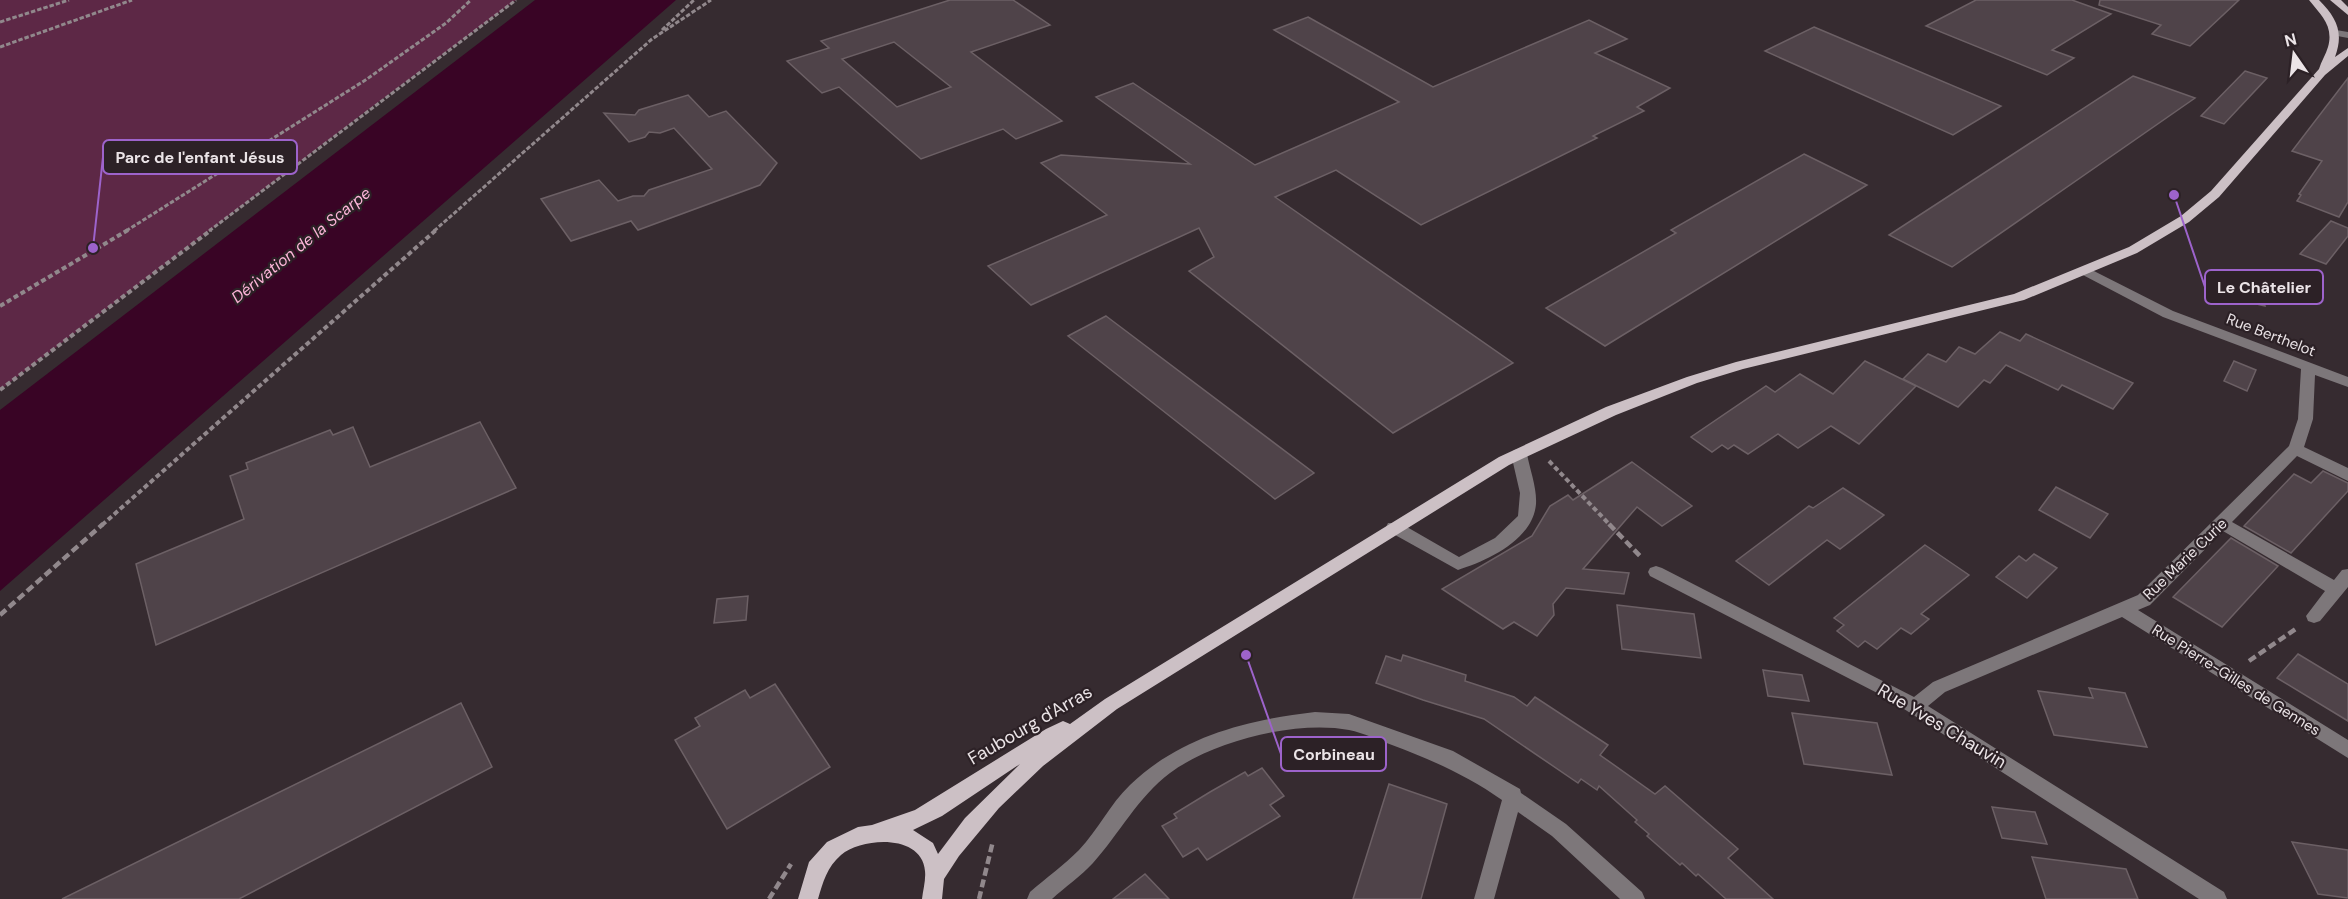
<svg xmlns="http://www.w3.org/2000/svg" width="2348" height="899" viewBox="0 0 2348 899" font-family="'DM Sans',sans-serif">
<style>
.green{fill:#5d2846}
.water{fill:#390425}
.building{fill:#4f4349;stroke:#6c6065;stroke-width:1.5;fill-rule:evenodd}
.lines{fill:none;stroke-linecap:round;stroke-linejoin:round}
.path-far2{stroke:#91888c;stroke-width:3;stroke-dasharray:4.5 2;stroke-linecap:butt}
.path-far1{stroke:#91888c;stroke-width:4;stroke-dasharray:5 3;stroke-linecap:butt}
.path{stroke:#91888c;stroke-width:4.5;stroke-dasharray:8 4;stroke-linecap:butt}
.minor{fill:#7d777a;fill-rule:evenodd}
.major{fill:#ccc0c5;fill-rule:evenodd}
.labels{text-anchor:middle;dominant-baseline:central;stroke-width:4.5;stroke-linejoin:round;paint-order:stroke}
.street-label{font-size:15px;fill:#ebe4e7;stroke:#2c2126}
.water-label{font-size:16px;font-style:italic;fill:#feb6da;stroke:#2c2126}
.near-street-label{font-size:18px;fill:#ebe4e7;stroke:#2c2126}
.leader{fill:none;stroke:#9d63cb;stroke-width:2}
.callout-dot{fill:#9d63cb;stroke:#2c2126;stroke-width:2}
.callout{fill:#2c2126;stroke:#9d63cb;stroke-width:2}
.callout-label{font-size:16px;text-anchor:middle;font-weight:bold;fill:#ebe4e7}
</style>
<rect width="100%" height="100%" fill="#362b30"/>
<path class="green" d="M0,0H516L373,106L0,390Z"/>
<path class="water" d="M535,0H676L0,591V410Z"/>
<g class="building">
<path d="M950,0H1013L1050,25L971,52L1062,121L1016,139L1003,129L921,159L839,87L822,93L787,61L829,48L821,41ZM894,42L951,87L897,107L842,59Z"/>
<path d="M1976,0H2072L2111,14L2052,50L2074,58L2047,75L1926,26Z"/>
<path d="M2100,0H2239L2190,46L2152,34L2161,25L2099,5Z"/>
<path d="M1308,17L1433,87L1589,20L1627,39L1595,53L1670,88L1637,107L1644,111L1593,136L1597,138L1421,225L1336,170L1275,197L1513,363L1393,433L1189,271L1214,257L1199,228L1031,305L988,266L1107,215L1041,163L1061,155L1190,164L1096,97L1133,83L1255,165L1399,102L1274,30Z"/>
<path d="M1814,27L2001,106L1953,135L1765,51Z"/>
<path d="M2245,71L2267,78L2224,124L2201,116Z"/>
<path d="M2133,76L2195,98L1952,267L1889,235Z"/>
<path d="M2348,78V202L2339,217L2297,201L2301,195L2299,194L2322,161L2292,151Z"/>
<path d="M688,95L709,117L726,111L777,163L760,185L638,230L631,221L571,241L541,199L599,180L618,201L633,196H644L649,190L712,169L674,128L660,133L649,132L645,137L629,142L604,113L635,115L639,110Z"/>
<path d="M1804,154L1867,185L1605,346L1546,308L1676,233L1671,230Z"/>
<path d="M2331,221L2348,228V236L2326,264L2300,254Z"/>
<path d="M2216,270L2261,280L2265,306L2218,295Z"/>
<path d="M1106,316L1314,473L1275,499L1068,336Z"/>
<path d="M2000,332L2020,341L2026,334L2133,383L2113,409L2062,385L2058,390L2006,365L1990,383L1984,380L1958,407L1903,379L1928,354L1946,362L1959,347L1975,354Z"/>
<path d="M1865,361L1916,386L1859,444L1831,426L1798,448L1778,434L1748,454L1734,445L1728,449L1722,445L1712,452L1691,437L1766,386L1775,392L1800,374L1833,394Z"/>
<path d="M2234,361L2256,370L2247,391L2224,381Z"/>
<path d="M480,422L516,488L156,645L136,564L244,519L230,476L248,469L246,463L330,430L333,435L353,427L370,467Z"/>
<path d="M1632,462L1692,506L1662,526L1637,507L1583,569L1629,573L1624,594L1566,588L1553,604L1554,615L1537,636L1514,622L1503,629L1442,589L1532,536L1550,506L1568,495L1573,500Z"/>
<path d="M2323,471L2348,483V491L2291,553L2244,526L2294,474L2311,483Z"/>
<path d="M2056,487L2108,514L2090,538L2039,510Z"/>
<path d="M1843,488L1884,515L1840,549L1827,540L1769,585L1736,561L1809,506L1813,508Z"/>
<path d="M2231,538L2278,566L2222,627L2173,597Z"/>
<path d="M1925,545L1969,575L1921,614L1929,619L1911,634L1901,628L1877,649L1865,641L1858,647L1837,631L1844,625L1834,618Z"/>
<path d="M2034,554L2057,568L2027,598L1996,577L2019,556L2026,561Z"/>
<path d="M748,596L746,620L714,623L717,599Z"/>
<path d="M1617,605L1694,614L1701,658L1622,649Z"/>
<path d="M2298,654L2348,684V721L2277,678Z"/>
<path d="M1403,655L1466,675L1465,681L1514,697L1527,706L1535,697L1608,745L1600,755L1655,794L1665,786L1738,849L1728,858L1773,899H1726L1698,874L1696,876L1682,863L1680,865L1647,836L1649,834L1635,822L1637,820L1599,786L1597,790L1581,779L1578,783L1484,719L1423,700L1376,683L1386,656L1401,661Z"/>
<path d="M1763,670L1802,675L1809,701L1768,696Z"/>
<path d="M775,684L830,767L727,829L675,740L700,726L695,718L745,690L750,698Z"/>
<path d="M2089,688L2125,693L2147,747L2054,735L2038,691L2093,698Z"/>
<path d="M461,703L492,767L239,899H62Z"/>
<path d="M1792,713L1877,723L1892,775L1804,764Z"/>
<path d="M1262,768L1284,796L1270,805L1280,816L1207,860L1198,848L1183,857L1162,826L1177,818L1174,814L1210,792L1245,772L1248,776Z"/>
<path d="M1389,784L1447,804L1421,899H1353Z"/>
<path d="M1992,807L2035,812L2047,844L2002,838Z"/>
<path d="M2292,842L2348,850V898L2318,894Z"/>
<path d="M2032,857L2126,869L2138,899H2046Z"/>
<path d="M1145,874L1169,899H1113Z"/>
</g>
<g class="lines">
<g class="path-far2">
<path d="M0,22L69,0"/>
<path d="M662,30L694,0"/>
<path d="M0,47L132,0"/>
<path d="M126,231L367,79L446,23L471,0"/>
<path d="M209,231L516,0"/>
<path d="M434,231L652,39L711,0"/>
</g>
<g class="path-far1">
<path d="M0,306L128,230"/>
<path d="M0,390L211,230"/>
<path d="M1549,461L1610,525"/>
<path d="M102,525L436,230"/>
</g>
<g class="path">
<path d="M1609,524L1642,558"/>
<path d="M0,615L103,524"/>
<path d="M2249,661L2297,628"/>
<path d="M769,899L791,864"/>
<path d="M979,899L993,841"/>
</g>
<g class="minor">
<path d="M2336,30L2348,32V38L2332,35L2331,33Z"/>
<path d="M2086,267L2173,311L2348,377V387L2315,375L2313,419L2304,447L2348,468V481L2297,456L2232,522L2334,580L2342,570L2348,569V587L2320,621L2314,623L2308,621L2306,616L2325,591L2223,531L2150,605L2138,610L2348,740V758L2122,617L1945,692L1928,706L2224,892L2227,899H2199L1887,698L1650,576L1648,572L1650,568L1656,566L1662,568L1914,697L1933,682L2138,595L2289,446L2298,419L2301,369L2163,317L2081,274L2080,271Z"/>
<path d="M1519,449L1524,450L1527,454C1530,470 1537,488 1536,504C1533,540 1487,561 1458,570L1388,531L1386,527L1388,523H1400L1459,557L1495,538L1518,516L1520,493L1511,454L1514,450Z"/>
<path d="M1315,712L1349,714L1453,751L1520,789L1521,793L1566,824L1642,892L1645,899H1620L1552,836L1518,812L1494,899H1474L1502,800C1468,776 1432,760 1392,745C1378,740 1364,733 1349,730C1296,720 1213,741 1170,773C1137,798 1120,833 1093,863C1081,876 1065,887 1052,899H1027L1030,892C1046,878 1064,865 1079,850C1098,830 1110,804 1130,785C1181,736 1247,720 1315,712Z"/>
</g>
<g class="major">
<path d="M2309,0H2319C2337,18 2344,33 2335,57L2348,48V56L2325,75L2219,197L2189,222L2137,253L2024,300L1743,369L1697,383L1616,415L1509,465L1117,709L1043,766L999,808L959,856L944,879L942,899H922C923,890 926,880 925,871C922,834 863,837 841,855C827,867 823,882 818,899H798L809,862L827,842L858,827L872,825L915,810L1046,729L1063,721L1070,724L1105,699L1499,457L1606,407L1687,377L1736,362L2014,294L2129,247L2181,216L2211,191L2319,69C2321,62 2326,54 2328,47C2334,26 2321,15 2309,0ZM1020,764L965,818L938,854L933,843L913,830L942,816Z"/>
<path d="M2330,0H2341L2348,7V15Z"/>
</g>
</g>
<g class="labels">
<g class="street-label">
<text transform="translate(2271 335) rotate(21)">Rue Berthelot</text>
<text transform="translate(2185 559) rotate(-44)">Rue Marie Curie</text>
<text transform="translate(2236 680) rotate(32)">Rue Pierre-Gilles de Gennes</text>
</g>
<g class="water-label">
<text transform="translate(301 245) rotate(-39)">Dérivation de la Scarpe</text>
</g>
<g class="near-street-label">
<text transform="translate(1030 725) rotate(-30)">Faubourg d'Arras</text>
<text transform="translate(1942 726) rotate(31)">Rue Yves Chauvin</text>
</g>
</g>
<path class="leader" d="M93 248L103 157M2174 195L2205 287M1246 655L1281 754"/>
<g class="callout-dot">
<circle cx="93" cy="248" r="6"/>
<circle cx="2174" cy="195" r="6"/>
<circle cx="1246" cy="655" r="6"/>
</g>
<g class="callout">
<rect x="103" y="140" width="194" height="34" rx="6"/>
<rect x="2205" y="270" width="118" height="34" rx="6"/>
<rect x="1281" y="737" width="105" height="34" rx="6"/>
</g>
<g class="callout-label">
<text x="200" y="163">Parc de l'enfant Jésus</text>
<text x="2264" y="293">Le Châtelier</text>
<text x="1334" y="760">Corbineau</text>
</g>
<g transform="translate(2294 54) rotate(346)" stroke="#2c2126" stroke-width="4.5" paint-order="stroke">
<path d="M0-4.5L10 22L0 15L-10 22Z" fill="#ebe4e7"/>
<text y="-9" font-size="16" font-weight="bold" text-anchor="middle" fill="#ebe4e7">N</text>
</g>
</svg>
